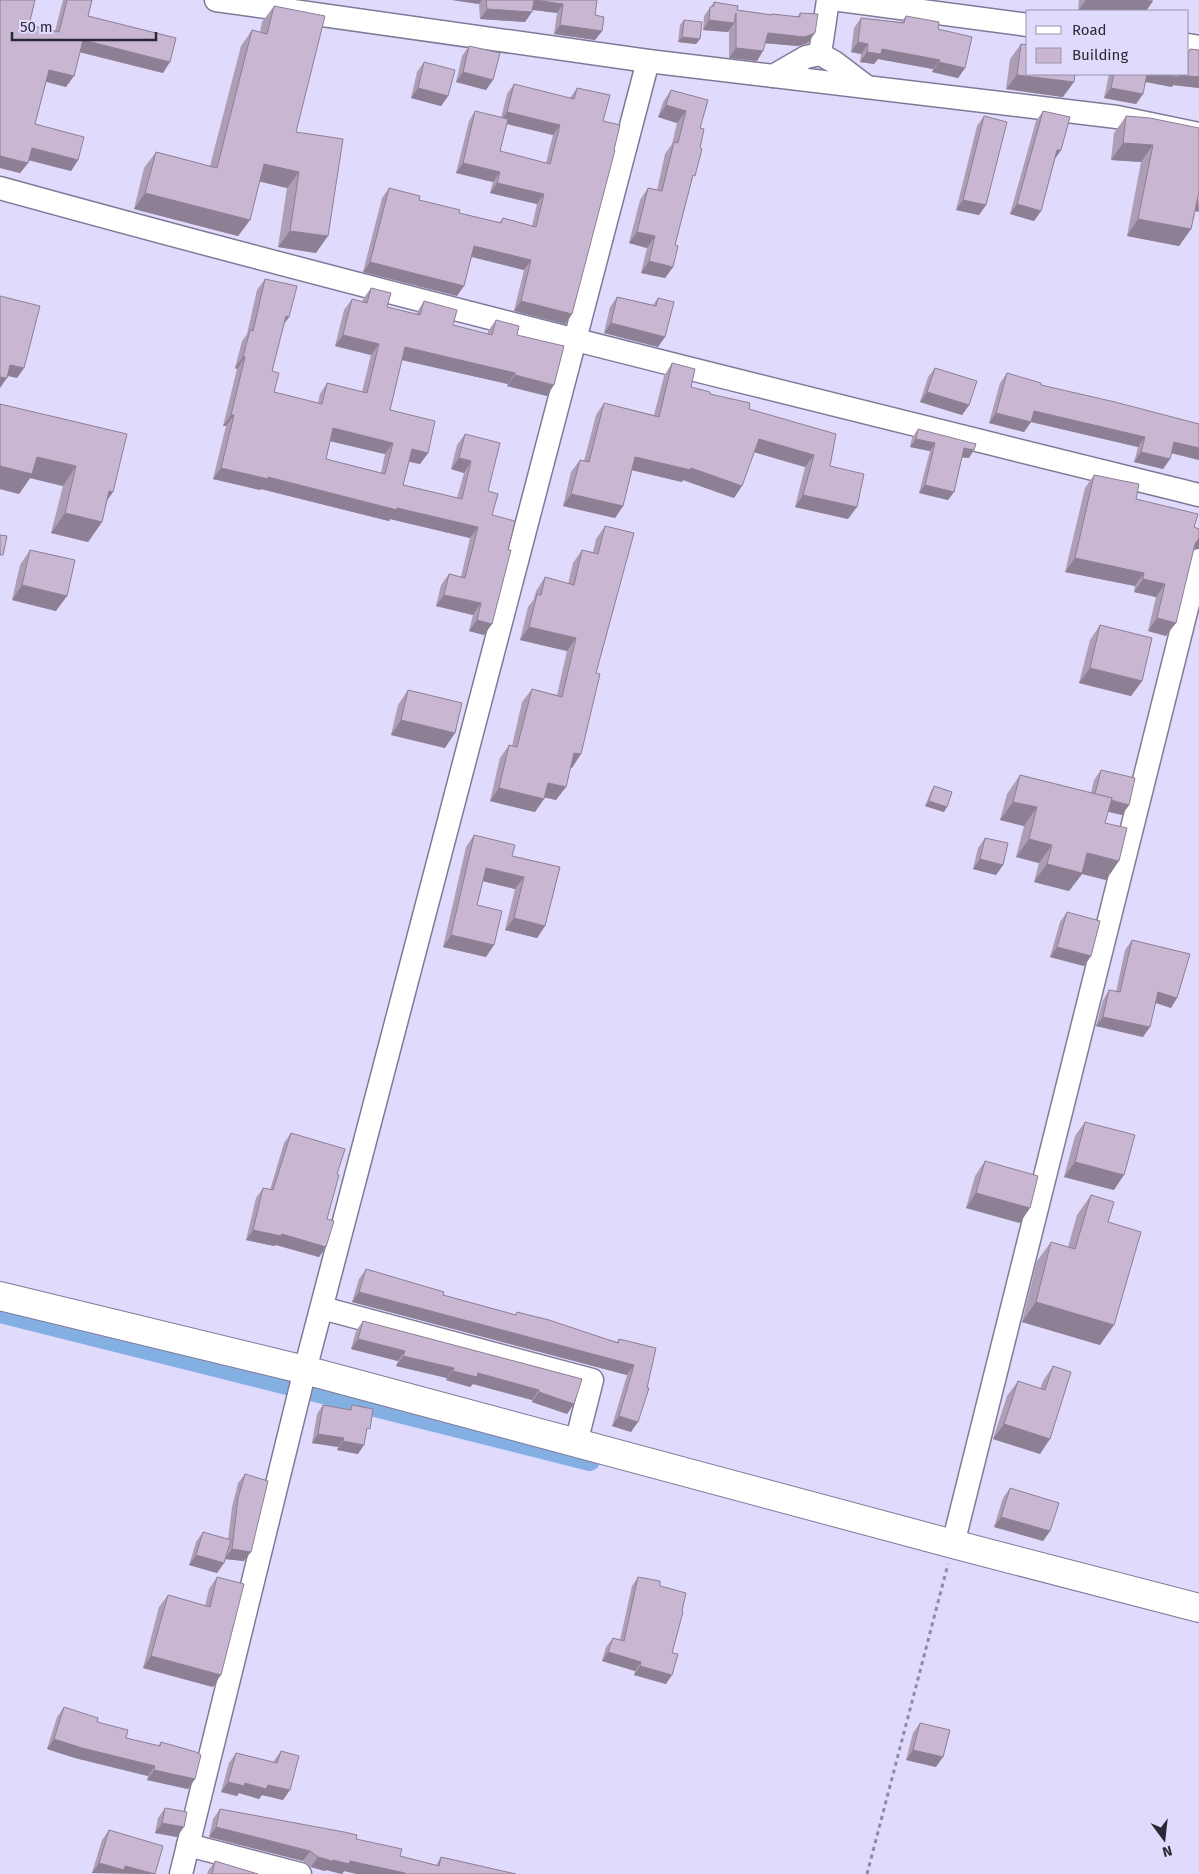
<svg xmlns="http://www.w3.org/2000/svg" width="1199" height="1874" viewBox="0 0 1199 1874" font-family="'Fira Sans',sans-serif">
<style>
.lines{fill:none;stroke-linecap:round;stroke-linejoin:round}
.canal{stroke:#84afe2;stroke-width:20}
.street-casing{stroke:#7f7998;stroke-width:25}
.secondary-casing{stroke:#7f7998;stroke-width:30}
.path{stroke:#908ba4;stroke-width:3;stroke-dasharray:4 4;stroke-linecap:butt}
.street{stroke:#fff;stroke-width:22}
.secondary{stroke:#fff;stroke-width:28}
.wall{fill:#ad9db5;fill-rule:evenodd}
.shaded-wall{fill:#8d7f94}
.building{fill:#c9b6d3;stroke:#8d7f94;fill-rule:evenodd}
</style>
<rect width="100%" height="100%" fill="#e0dafc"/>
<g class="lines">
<path class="canal" d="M0,1313L590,1461"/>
<defs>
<g id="street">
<path d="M216,0L648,61L1117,117L1199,134"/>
<path d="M840,0L1028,25"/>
<path d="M1188,45L1199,47"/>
<path d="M820,54L828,0"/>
<path d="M773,76L806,57L820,54L834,62L867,87"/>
<path d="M0,188C398,298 798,396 1199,495"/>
<path d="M322,1308L592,1380L576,1443"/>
<path d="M953,1544L1199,560"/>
<path d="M188,1845L300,1874"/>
<path d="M181,1874L305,1370L648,61"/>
</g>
<path id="secondary" d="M0,1296L305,1370L953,1544L1199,1608"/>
</defs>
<use href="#street" class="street-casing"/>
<use href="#secondary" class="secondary-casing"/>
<path class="path" d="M867,1874L948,1564"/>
<use href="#street" class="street"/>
<use href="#secondary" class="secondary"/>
</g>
<g class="wall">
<path d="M0,0L29,25L55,31L63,0H92L88,16L163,73L80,52L66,87L46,82L35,124L78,160L71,171L29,160L28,163L20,173L0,168Z"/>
<path d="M452,0H597L595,15L602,31L595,40L554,34L557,13L532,10L525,22L480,19L479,4Z"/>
<path d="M1079,0H1153L1146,11H1078Z"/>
<path d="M714,2L737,10L771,15L772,14L797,17L800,13L808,43L798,46L765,43L757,61L729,58V29L728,32L703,30L704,16Z"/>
<path d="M274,6L296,132L316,253L278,247L287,188L259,181L250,220L238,236L134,209L144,168L156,152L210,166L241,46L252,30L260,32L262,22Z"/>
<path d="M906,16L938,29L965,68L958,78L932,72L933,69L878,59L874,64L860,62L861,54L851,52L854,28L861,18L901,22Z"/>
<path d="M684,20L700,39L696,44L678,42L680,25Z"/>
<path d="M1021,44L1063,97L1006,89L1010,59Z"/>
<path d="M469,46L486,90L456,82L462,56Z"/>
<path d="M1190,49L1199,50V88L1173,85L1172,87L1145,82L1143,94L1136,104L1104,98L1109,74H1188V52Z"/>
<path d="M424,62L448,96L441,106L411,98L417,72Z"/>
<path d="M514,84L570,98L577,88L603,121L572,314L565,324L514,311L524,270L472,257L457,296L363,272L382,198L389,188L419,200L459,213L499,223L503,218L532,226L537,204L490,193L493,182L456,173L469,121L475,111L501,118L507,94ZM506,124L553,135L546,163L500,151Z"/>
<path d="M671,90L700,128L691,182L675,245L673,267L665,278L641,273L647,248L629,243L640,200L648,188L657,190L665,154L672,144L677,123L658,117L663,102Z"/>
<path d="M1043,111L1061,150L1055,159L1041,211L1034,221L1010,214L1036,121Z"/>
<path d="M984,116L986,205L979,215L956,210L977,126Z"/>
<path d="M1126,116L1150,118L1195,211L1191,229L1179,246L1127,236L1141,162L1111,160L1114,133Z"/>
<path d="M265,279L289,317L283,325L272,371L274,392L318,403L320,394L327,383L362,392L371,355L335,346L344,310L352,299L362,302L363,299L371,288L387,307L416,314L424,301L453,325L488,334V331L496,320L517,335L547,396L507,386L508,384L402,360L390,410L428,453L420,464L409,462L403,485L457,498L464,473L451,469L457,445L465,434L488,491L492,515V624L484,635L469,631L473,615L436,606L441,585L449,574L461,577L470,538L390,519L389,521L261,489L260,490L213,479L226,426H223L237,369L235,368L242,341L247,334L257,290ZM330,441L385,454L381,473L326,459Z"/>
<path d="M617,297L653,305L658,298V347L604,333L610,307Z"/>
<path d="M672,363L691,387L749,409L830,466L848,519L795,507L805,467L754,452L734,498L683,480L682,482L632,470L623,506L615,518L563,506L571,472L580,460L584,461L596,415L604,403L654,415L664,376Z"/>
<path d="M935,368L969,405L962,415L920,402L928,377Z"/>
<path d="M1007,373L1041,385L1199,424V460L1171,453L1170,459L1163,469L1134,462L1138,447L1031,422L1024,432L989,423L1000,383Z"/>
<path d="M918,429L969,458L962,457L954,492L948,500L919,493L930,451L910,447L912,438Z"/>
<path d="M127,434L107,501L102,522L88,542L51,533L63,486L30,478L19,494L0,489Z"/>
<path d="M1094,475L1136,499L1194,527L1199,529V548H1194L1166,636L1148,631L1156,597L1134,592L1135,586L1065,572L1085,488Z"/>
<path d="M605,526L572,768L570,767L556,800L544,797L535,812L490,801L500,758L509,745L512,746L522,702L532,689L557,695L567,651L520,640L528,607L534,599L536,591L545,577L568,584L573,563L582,550L593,552L596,539Z"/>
<path d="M30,550L56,611L12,600L20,565Z"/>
<path d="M1100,625L1142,681L1131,696L1079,683L1090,640Z"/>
<path d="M408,690L445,748L391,735L398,705Z"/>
<path d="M1101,770L1129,805L1122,815L1108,811L1105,823L1106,880L1082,874L1069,891L1034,882L1039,863L1016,857L1024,826L1000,820L1007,794L1020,775L1091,793L1094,780Z"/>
<path d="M934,786L944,812L925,806L931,791Z"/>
<path d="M474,835L512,856L560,867L545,926L537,938L505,930L515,889L483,881L477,905L486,957L443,947L466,847Z"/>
<path d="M985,838L1003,865L996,875L973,869L978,848Z"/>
<path d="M1067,912L1091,956L1084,966L1050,957L1060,922Z"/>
<path d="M1132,940L1171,1008L1155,1003L1143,1037L1096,1026L1103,1000L1109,990L1116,992L1125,950Z"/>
<path d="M1085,1122L1114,1190L1064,1177L1075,1136Z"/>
<path d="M291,1133L337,1174L327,1219L326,1247L319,1257L276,1245L274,1246L246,1240L256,1198L263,1188L270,1190L284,1143Z"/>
<path d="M985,1161L1020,1223L966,1208L975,1176Z"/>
<path d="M1091,1195L1108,1222L1100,1345L1022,1322L1037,1261L1051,1242L1068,1247L1077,1215Z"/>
<path d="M366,1269L443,1295L515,1315L517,1312L617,1342L619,1339L656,1348L631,1432L612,1426L627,1375L352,1302L359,1279Z"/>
<path d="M363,1321L582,1379L567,1414L532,1402V1400L473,1384L470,1387L446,1380L447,1378L396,1366L398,1361L351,1349L356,1331Z"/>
<path d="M1053,1366L1040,1454L993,1439L1007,1396L1018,1381L1040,1389L1043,1381Z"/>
<path d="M323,1405L349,1410L352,1405L366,1434L358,1454L337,1450L338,1447L312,1443L317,1414Z"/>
<path d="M245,1474L244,1561L225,1559L224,1563L217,1573L189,1565L196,1542L203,1532L228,1539L232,1507L238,1483Z"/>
<path d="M1010,1488L1050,1531L1043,1541L994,1527L1003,1498Z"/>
<path d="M217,1577L213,1687L143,1668L159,1607L168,1595L205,1606L209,1589Z"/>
<path d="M638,1577L660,1586L672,1653L666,1684L634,1675L635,1671L602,1661L606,1647L613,1638L620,1640L632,1586Z"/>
<path d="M64,1707L97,1722L126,1738L158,1746L161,1742L195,1779L188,1789L147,1780L148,1776L75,1758L47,1749L57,1717Z"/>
<path d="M920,1723L936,1767L906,1760L913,1733Z"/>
<path d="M281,1751L283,1800L262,1795L259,1799L239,1793L237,1796L221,1792L229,1763L236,1753L273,1762Z"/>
<path d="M165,1808L177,1837L155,1833L158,1818Z"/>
<path d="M220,1809L356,1839L400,1856L436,1865L441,1857L516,1874H357L344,1871L342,1874L326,1870L325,1871L311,1867L303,1861L209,1837L213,1819Z"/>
<path d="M109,1830L155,1874L92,1873L102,1840Z"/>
<path d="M215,1861L258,1874H207L208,1871Z"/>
</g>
<g class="shaded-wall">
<path d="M452,0H482L479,4Z"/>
<path d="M534,0L563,4L557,13L527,9Z"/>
<path d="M1086,0H1146L1153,1L1146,11H1078Z"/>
<path d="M487,9L532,12L525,22L480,19Z"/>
<path d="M709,20L734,23L728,32L703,30Z"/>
<path d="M560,25L602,31L595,40L554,34Z"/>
<path d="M768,33H815L808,43L798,46L761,43Z"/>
<path d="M682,37L700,39L696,44L678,42Z"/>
<path d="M83,40L170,62L163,73L75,51Z"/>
<path d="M858,42L868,44L861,54L851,52Z"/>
<path d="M736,48L763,51L757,61L729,58Z"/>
<path d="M882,49L940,60L933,69L878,59L874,64L860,62L867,52Z"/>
<path d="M939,62L965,68L958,78L932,72Z"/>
<path d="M49,70L74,76L66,87L41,80Z"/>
<path d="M463,72L493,80L486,90L456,82Z"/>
<path d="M1146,74H1160L1199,77V88L1173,85L1172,87L1141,81Z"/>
<path d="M1017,75L1074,82L1063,97L1006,89Z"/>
<path d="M418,88L448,96L441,106L411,98Z"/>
<path d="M1111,88L1143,94L1136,104L1104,98Z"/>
<path d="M666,105L686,111L677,123L658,117Z"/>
<path d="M507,112L560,125L553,135L500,122Z"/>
<path d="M1123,143L1153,145L1141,162L1111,160Z"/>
<path d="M32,148L78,160L71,171L24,159Z"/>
<path d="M1057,150H1061L1054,160Z"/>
<path d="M0,156L28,163L20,173L0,168Z"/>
<path d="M463,163L500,172L493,182L456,173Z"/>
<path d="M264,164L299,172L287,188L253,180Z"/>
<path d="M497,183L544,194L537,204L490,193Z"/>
<path d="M1198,192L1199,212L1186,209Z"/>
<path d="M145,193L250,220L238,236L134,209Z"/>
<path d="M963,200L986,205L979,215L956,210Z"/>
<path d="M1017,204L1041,211L1034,221L1010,214Z"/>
<path d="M1138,219L1191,229L1179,246L1127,236Z"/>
<path d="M290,231L328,236L316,253L278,247Z"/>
<path d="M637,232L655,236L647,248L629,243Z"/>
<path d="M474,246L531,260L524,270L468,256Z"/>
<path d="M649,261L673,267L665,278L641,273Z"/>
<path d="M370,262L464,286L457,296L363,272Z"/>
<path d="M521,301L572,314L565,324L514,311Z"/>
<path d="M286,316L289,317L281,328Z"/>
<path d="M611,323L665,337L658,347L604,333Z"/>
<path d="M343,335L379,344L371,355L335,346Z"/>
<path d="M405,347L515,373L508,384L397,359Z"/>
<path d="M243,357H245L237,369L235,368Z"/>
<path d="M10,365L24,368L17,378L3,375Z"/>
<path d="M515,375L554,385L547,396L507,386Z"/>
<path d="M0,377L7,378L0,388Z"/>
<path d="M927,392L969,405L962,415L920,402Z"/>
<path d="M1034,411L1145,437L1138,447L1027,421Z"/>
<path d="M996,413L1031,422L1024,432L989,423Z"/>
<path d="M231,415H234L226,426H223Z"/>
<path d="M333,428L393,443L385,454L325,440Z"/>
<path d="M759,439L814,455L805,467L750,451Z"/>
<path d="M916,439L935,443L930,451L910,447Z"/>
<path d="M1174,442L1199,448V460L1167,452Z"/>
<path d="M964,448L974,450L969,458L958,457Z"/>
<path d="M412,449L428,453L420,464L404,460Z"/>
<path d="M1141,452L1170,459L1163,469L1134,462Z"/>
<path d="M37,457L76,466L63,486L30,478L19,494L0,489V466Z"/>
<path d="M635,457L691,468L742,486L734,498L683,480L682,482L627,469Z"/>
<path d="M459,458L471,461L464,473L451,469Z"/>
<path d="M221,468L268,477L478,527L470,538L390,519L389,521L261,489L260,490L213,479Z"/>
<path d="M925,485L954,492L948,500L919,493Z"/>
<path d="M109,491L113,492L100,511Z"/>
<path d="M571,494L623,506L615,518L563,506Z"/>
<path d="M803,495L857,507L848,519L795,507Z"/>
<path d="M65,513L102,522L88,542L51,533Z"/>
<path d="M1199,538V548H1195L1189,551Z"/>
<path d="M1075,558L1144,573L1135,586L1065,572Z"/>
<path d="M1143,579L1165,584L1156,597L1134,592Z"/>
<path d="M22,585L67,596L56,611L12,600Z"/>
<path d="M444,595L481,603L473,615L436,606Z"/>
<path d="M1157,618L1176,623L1166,636L1148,631Z"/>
<path d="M477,620L492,624L484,635L469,631Z"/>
<path d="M529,627L576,638L567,651L520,640Z"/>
<path d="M1090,668L1142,681L1131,696L1079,683Z"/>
<path d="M401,720L455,733L445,748L391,735Z"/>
<path d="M574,753L581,754L572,768L565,766Z"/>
<path d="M548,783L566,787L556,800L539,796Z"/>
<path d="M499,788L544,799L535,812L490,801Z"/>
<path d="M1094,797L1129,805L1122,815L1087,807Z"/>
<path d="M929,801L947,807L944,812L925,806Z"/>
<path d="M1013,802L1037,807L1024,826L1000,820Z"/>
<path d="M1029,839L1052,845L1039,863L1016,857Z"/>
<path d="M1087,853L1119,861L1106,880L1082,874L1069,891L1034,882L1047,864Z"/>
<path d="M980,859L1003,865L996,875L973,869Z"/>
<path d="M486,868L524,877L515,889L478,880Z"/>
<path d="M514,918L545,926L537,938L505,930Z"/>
<path d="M451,935L494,945L486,957L443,947Z"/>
<path d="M1057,947L1091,956L1084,966L1050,957Z"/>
<path d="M1158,992L1177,998L1171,1008L1151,1001Z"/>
<path d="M1103,1017L1150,1027L1143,1037L1096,1026Z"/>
<path d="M1075,1162L1124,1175L1114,1190L1064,1177Z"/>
<path d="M976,1193L1030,1208L1020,1223L966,1208Z"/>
<path d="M253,1230L282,1234L326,1247L319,1257L276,1245L274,1246L246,1240Z"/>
<path d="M359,1292L634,1365L627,1375L352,1302Z"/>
<path d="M1036,1302L1114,1325L1100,1345L1022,1322Z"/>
<path d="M358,1339L405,1351L398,1361L351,1349Z"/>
<path d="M403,1356L454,1368L447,1378L396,1366Z"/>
<path d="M453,1371L478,1373L539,1390L532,1400L473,1384L470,1387L446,1380Z"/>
<path d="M539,1392L574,1404L567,1414L532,1402Z"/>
<path d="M619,1416L638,1422L631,1432L612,1426Z"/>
<path d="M1004,1424L1050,1439L1040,1454L993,1439Z"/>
<path d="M318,1434L344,1438L338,1447L312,1443Z"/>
<path d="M343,1441L364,1445L358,1454L337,1450Z"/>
<path d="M1001,1517L1050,1531L1043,1541L994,1527Z"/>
<path d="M232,1549L251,1552L244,1561L225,1559Z"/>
<path d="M196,1555L224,1563L217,1573L189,1565Z"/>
<path d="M608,1652L641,1662L635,1671L602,1661Z"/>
<path d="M151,1656L221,1675L213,1687L143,1668Z"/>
<path d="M640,1666L672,1675L666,1684L634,1675Z"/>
<path d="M54,1739L155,1766L148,1776L75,1758L47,1749Z"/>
<path d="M913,1750L943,1757L936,1767L906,1760Z"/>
<path d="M154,1770L195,1779L188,1789L147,1780Z"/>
<path d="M228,1782L268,1785L290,1790L283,1800L262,1795L259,1799L239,1793L237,1796L221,1792Z"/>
<path d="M162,1823L184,1827L177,1837L155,1833Z"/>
<path d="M216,1827L310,1851L303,1861L209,1837Z"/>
<path d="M318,1857L350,1861L405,1873V1874H357L344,1871L342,1874L326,1870L325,1871L311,1867Z"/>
<path d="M99,1863L125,1866L153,1874L92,1873Z"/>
</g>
<g class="building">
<path d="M0,0H35L29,25L59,32L67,0H92L88,16L176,38L170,62L83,40L74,76L49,70L35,124L84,137L78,160L32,148L28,163L0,156Z"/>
<path d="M486,0H534L532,12L487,9Z"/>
<path d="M534,0H597L595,15L604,17L602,31L560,25L563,4Z"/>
<path d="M714,2L738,6L737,10L772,15V14L800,17V13L818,14L815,33L805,37L768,33L763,51L736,48V13L734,23L709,20L710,7L714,6Z"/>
<path d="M274,6L325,16L296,132L343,139L328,236L290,231L299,172L264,164L250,220L145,193L156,152L217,168L252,30L267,34Z"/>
<path d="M906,16L939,22L938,29L972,37L965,68L939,62L940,60L882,49L881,54L867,52L868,44L858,42L861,18L904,23Z"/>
<path d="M684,20L702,22L700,39L682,37Z"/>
<path d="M1021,44L1028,45V74H1075L1074,82L1017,75Z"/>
<path d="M469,46L500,53L493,80L463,72Z"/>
<path d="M1190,49L1199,50V77L1179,75V77L1160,74H1188V52H1189Z"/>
<path d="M424,62L455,70L448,96L418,88Z"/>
<path d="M1114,74H1147L1143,94L1111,88Z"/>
<path d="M514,84L574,99L577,88L610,95L603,121L620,125L614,150H615L572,314L521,301L531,260L474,246L464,286L370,262L389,188L420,196L419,200L460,210L459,213L501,223L503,218L536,227L544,194L497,183L500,172L463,163L475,111L508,119L500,151L550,164L560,125L507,112Z"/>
<path d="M671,90L708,100L700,128L704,129L700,148L702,149L695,176L693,175L675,245L678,246L673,267L649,261L655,236L637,232L648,188L662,191L674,142L678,143L686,111L666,105Z"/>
<path d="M1043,111L1070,117L1061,150H1057L1041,211L1017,204Z"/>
<path d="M984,116L1007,122L986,205L963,200Z"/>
<path d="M1126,116L1150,118L1199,128V192L1191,229L1138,219L1153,145L1123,143Z"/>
<path d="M265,279L297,286L289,317L286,316L272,371L279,373L274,392L322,404L327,383L367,393L379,344L343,335L352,299L367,303L371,288L391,293L387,307L420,315L424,301L457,310L453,325L492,335L496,320L519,326L517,335L564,346L554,385L515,375V373L405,347L390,410L435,421L428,453L412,449L403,485L462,499L471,461L459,458L465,434L500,443L488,491L498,494L492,515L515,521L508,550H511L492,624L477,620L481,603L444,595L449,574L465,578L478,527L397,508V510L268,477V479L221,468L234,415H231L245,357H243L250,330L253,331ZM333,428L393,443L385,474L326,459Z"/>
<path d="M0,296L40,306L24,368L10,365L7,378L0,377Z"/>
<path d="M617,297L656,306L658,298L674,302L665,337L611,323Z"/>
<path d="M672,363L695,369L691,387L710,392V394L750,403L749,409L836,434L830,466L864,474L857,507L803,495L814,455L759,439L742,486L691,468V470L635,457L623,506L571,494L580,460L589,462L604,403L659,417Z"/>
<path d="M935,368L977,381L969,405L927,392Z"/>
<path d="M1007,373L1041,383V385L1115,402L1199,424V448L1174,442L1170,459L1141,452L1145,437L1034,411L1031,422L996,413Z"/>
<path d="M0,404L127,434L113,492L109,491L102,522L65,513L76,466L37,457L32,474L0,466Z"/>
<path d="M918,429L976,444L974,450L964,448L954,492L925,485L935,443L916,439Z"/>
<path d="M1094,475L1139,484L1136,499L1198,514L1194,527L1199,529V538L1195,544L1176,623L1157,618L1165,584L1143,579L1144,573L1075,558Z"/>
<path d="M605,526L634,533L596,673L600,674L581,754L574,753L566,787L548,783L544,799L499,788L509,745L517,747L532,689L562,697L576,638L529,627L537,594L541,595L545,577L574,585L582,550L598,554Z"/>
<path d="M0,535L7,536L3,555H0Z"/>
<path d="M30,550L75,560L67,596L22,585Z"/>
<path d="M1100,625L1152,638L1142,681L1090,668Z"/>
<path d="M408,690L462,703L455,733L401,720Z"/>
<path d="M1101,770L1135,778L1129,805L1111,800L1112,798L1095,794Z"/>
<path d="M1020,775L1112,798L1105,823L1127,828L1119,861L1087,853L1082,873L1047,864L1052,845L1029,839L1037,807L1013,802Z"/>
<path d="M934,786L952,792L947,807L929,801Z"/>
<path d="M474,835L515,845L512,856L560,867L545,926L514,918L524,877L486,868L477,905L502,911L494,945L451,935Z"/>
<path d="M985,838L1008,843L1003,865L980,859Z"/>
<path d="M1067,912L1100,921L1091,956L1057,947Z"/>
<path d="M1132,940L1190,954L1177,998L1158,992L1150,1027L1103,1017L1109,990L1120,992Z"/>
<path d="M1085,1122L1135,1135L1124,1175L1075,1162Z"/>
<path d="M291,1133L345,1149L337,1174L339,1175L327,1219L334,1221L326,1247L282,1234L281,1236L253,1230L263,1188L273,1190Z"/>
<path d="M985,1161L1038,1176L1030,1208L976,1193Z"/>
<path d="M1091,1195L1114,1202L1108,1222L1141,1232L1114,1325L1036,1302L1051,1242L1075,1249Z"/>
<path d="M366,1269L444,1292L443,1295L516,1315L517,1312L549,1320L618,1343L619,1339L656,1348L647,1388H649L638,1422L619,1416L634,1365L359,1292Z"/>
<path d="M363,1321L582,1379L574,1404L539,1392V1390L478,1373L477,1377L453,1371L454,1368L403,1356L405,1351L358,1339Z"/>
<path d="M1053,1366L1071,1372L1050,1439L1004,1424L1018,1381L1045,1390Z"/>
<path d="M323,1405L351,1410L352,1405L373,1409L370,1429L367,1428L364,1445L343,1441L344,1438L318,1434Z"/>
<path d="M245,1474L268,1481L251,1552L232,1549L238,1498Z"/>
<path d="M1010,1488L1059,1503L1050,1531L1001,1517Z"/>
<path d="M203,1532L231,1540L224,1563L196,1555Z"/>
<path d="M217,1577L244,1584L221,1675L151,1656L168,1595L210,1607Z"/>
<path d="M638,1577L660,1581V1586L686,1593L682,1611L683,1612L672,1653L678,1654L672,1675L640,1666L641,1662L608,1652L613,1638L624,1641Z"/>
<path d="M64,1707L98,1718L97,1722L128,1730L126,1738L160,1746L161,1742L196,1752L201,1755L195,1779L154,1770L155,1766L82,1748L54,1739Z"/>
<path d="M920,1723L950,1730L943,1757L913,1750Z"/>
<path d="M281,1751L299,1756L290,1790L268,1785L266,1789L245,1783L244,1786L228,1782L236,1753L277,1763Z"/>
<path d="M165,1808L187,1812L184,1827L162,1823Z"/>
<path d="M220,1809L344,1832L357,1835L356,1839L402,1849L400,1856L439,1866L441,1857L516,1874H405V1873L350,1861L349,1864L333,1860L332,1861L318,1857L310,1851L216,1827Z"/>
<path d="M109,1830L163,1846L155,1874L125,1866L124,1870L99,1863Z"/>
<path d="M215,1861L258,1874H212Z"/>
</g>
<rect x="1026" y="10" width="162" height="65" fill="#e0dafc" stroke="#9893ac"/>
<rect x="1036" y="26" width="25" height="8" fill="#ffffff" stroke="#9893ac"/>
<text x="1072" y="35" font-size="15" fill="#2b2835">Road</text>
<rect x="1036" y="48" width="25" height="15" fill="#c9b6d3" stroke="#9893ac"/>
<text x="1072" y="60" font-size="15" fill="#2b2835">Building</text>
<g transform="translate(1164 1839) rotate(165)" stroke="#e0dafc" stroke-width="4" paint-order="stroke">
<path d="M0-4L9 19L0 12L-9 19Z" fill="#2b2835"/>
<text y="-8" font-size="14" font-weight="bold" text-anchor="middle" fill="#2b2835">N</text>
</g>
<path d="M12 32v8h144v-8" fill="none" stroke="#2b2835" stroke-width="2.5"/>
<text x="20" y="32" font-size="15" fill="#2b2835" stroke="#e0dafc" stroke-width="4" paint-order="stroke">50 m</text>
</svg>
